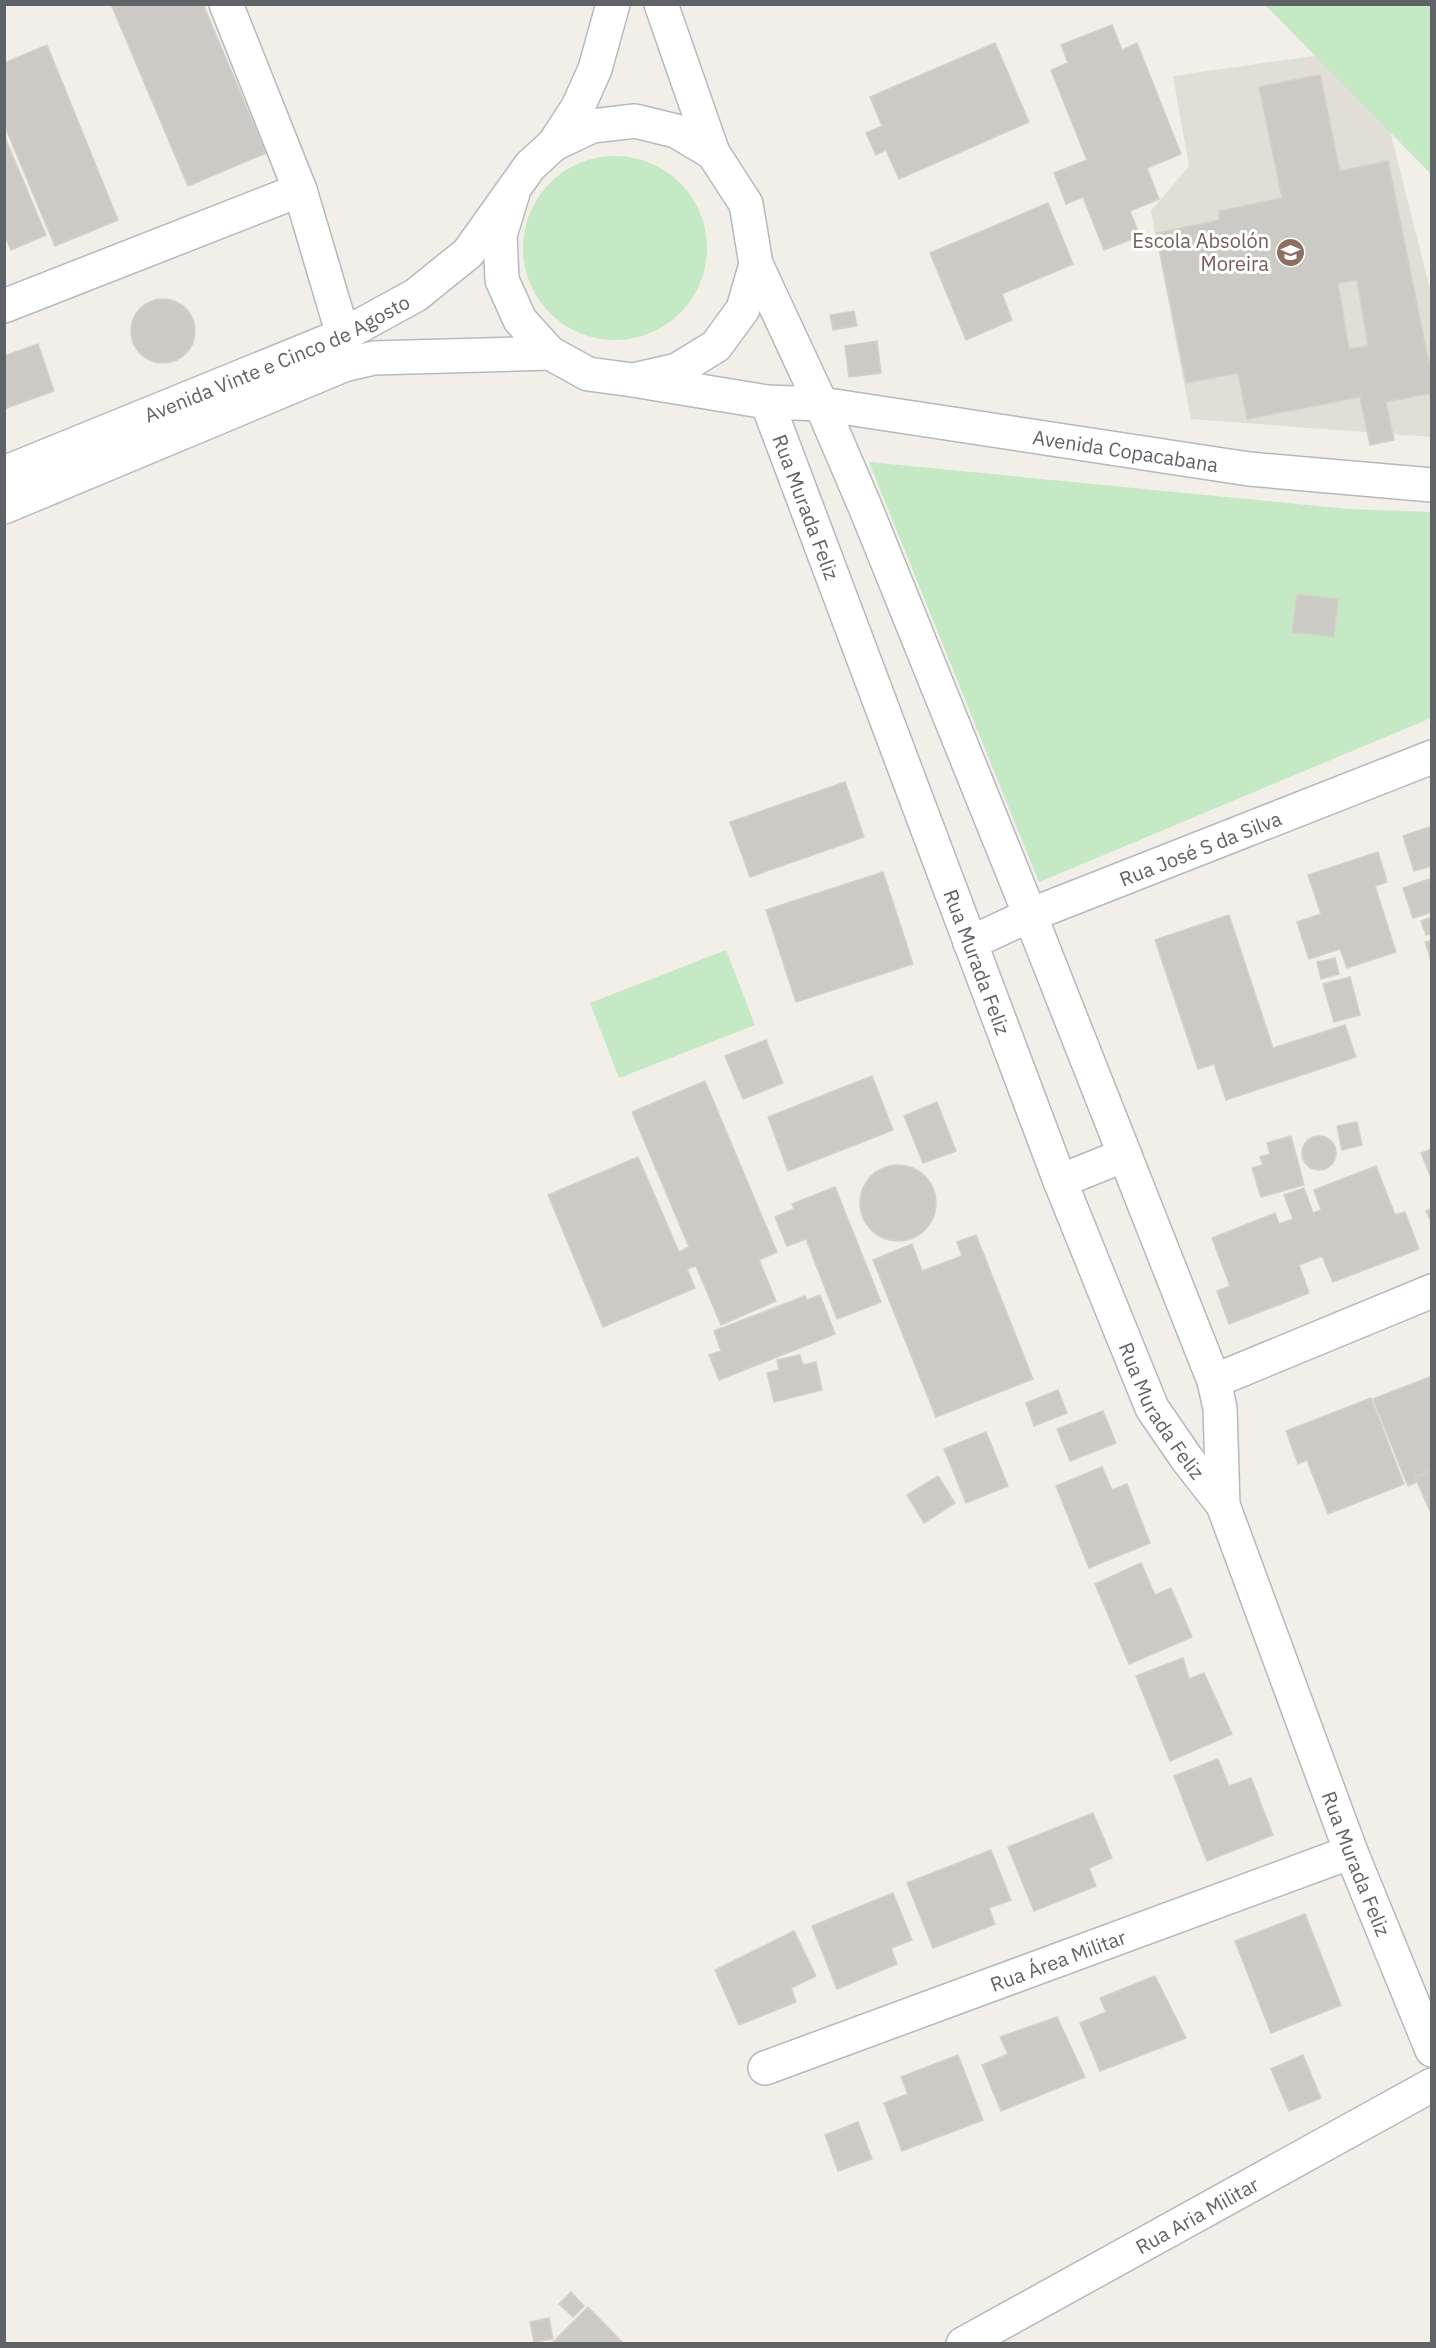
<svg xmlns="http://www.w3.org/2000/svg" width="1436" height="2348" viewBox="0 0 1436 2348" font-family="'IBM Plex Sans',sans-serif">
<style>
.education{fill:#e1ded6}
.green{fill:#c5e8c5}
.building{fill:#cccac5;stroke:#d6d1c6;stroke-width:1.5;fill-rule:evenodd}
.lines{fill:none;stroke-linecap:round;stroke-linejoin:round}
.minor-casing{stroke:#b5b8bc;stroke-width:36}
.tertiary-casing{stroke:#b5b8bc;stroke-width:36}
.secondary-casing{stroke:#b6babf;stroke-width:36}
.minor{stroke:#fff;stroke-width:33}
.tertiary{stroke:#fff;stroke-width:33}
.secondary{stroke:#fff;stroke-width:33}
.labels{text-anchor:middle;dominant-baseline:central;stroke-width:6;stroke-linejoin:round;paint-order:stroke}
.education-label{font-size:20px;fill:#785e54;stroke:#fff;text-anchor:end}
.street-label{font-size:20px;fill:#5f6368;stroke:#fff}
</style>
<rect width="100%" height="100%" fill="#f1efe8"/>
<path class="education" d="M1369,48L1431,293V437L1191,419L1151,211L1189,166L1173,76Z"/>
<g class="green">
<path d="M1265,5H1431V174L1282,22Z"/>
<circle cx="615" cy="248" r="92"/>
<path d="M869,462L1348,509L1431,512V718L1039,882Z"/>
<path d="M726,950L755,1025L619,1078L590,1003Z"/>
</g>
<g class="building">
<path d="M111,4H203L266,153L188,186Z"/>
<path d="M1112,25L1122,50L1137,43L1181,154L1147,168L1159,199L1130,211L1140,236L1104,250L1083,197L1066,204L1054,173L1087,160L1051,70L1068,63L1061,45Z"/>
<path d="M995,43L1029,122L899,179L886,150L876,155L866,133L882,126L870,97Z"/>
<path d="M47,45L118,220L55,246L4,124V63Z"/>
<path d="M1320,75L1340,171L1388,161L1432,378V393L1386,402L1394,440L1370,445L1360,397L1247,419L1238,373L1186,383L1156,233L1220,220L1219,211L1282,198L1259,87ZM1357,280L1368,346L1349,349L1338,283Z"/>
<path d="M4,135L46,235L11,250L4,234Z"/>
<path d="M1048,203L1073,264L1002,294L1012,320L966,340L930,253Z"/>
<circle cx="163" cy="331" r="32"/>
<path d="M854,311L857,326L833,330L830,315Z"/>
<path d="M877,341L881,373L849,377L845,346Z"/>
<path d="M38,344L54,391L4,409V356Z"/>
<path d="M1297,594L1338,599L1334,637L1292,632Z"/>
<path d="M845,782L864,837L750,877L730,822Z"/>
<path d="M1432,826V866L1414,871L1403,836Z"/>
<path d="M1378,852L1387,882L1375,886L1396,952L1347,968L1340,949L1309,959L1297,922L1321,914L1308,875Z"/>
<path d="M883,872L913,964L796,1002L766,910Z"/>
<path d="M1429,879L1432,886V912L1413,918L1403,888Z"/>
<path d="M1229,915L1273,1048L1345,1025L1356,1057L1226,1100L1214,1064L1198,1069L1155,940Z"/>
<path d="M1432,917V934L1426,935L1421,921Z"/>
<path d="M1432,940V964L1425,942Z"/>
<path d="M1335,958L1339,974L1321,979L1317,962Z"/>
<path d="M1350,977L1360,1015L1334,1022L1323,984Z"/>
<path d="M766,1040L783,1083L743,1099L725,1056Z"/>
<path d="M872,1076L893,1130L788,1171L768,1117Z"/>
<path d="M705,1081L777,1252L759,1260L776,1301L721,1325L696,1266L687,1269L695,1288L603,1327L548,1195L638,1157L679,1252L689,1247L632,1112Z"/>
<path d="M937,1102L956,1151L923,1163L904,1116Z"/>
<path d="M1357,1122L1362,1145L1342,1150L1337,1126Z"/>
<path d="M1291,1136L1304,1185L1261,1197L1252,1168L1263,1165L1260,1157L1270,1154L1267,1143Z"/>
<circle cx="1319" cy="1153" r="17"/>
<path d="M1432,1149V1180L1421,1153Z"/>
<circle cx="898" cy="1203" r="38"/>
<path d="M1376,1166L1395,1215L1405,1212L1419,1249L1333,1282L1322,1256L1299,1265L1309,1293L1229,1324L1217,1291L1230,1286L1212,1238L1275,1213L1279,1224L1293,1219L1284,1195L1304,1188L1313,1213L1321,1210L1314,1190Z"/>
<path d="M835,1187L881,1302L837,1319L806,1239L787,1246L775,1217L794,1209L792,1204Z"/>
<path d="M1432,1209V1224L1426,1211Z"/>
<path d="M976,1235L1033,1379L936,1417L873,1260L912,1244L922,1271L962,1256L957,1242Z"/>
<path d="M820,1295L835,1334L719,1380L709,1355L721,1351L714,1331L805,1296L807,1300Z"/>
<path d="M800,1355L803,1365L816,1362L822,1390L774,1402L767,1373L779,1370L777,1360Z"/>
<path d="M1432,1376V1476L1408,1486L1373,1399Z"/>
<path d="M1058,1390L1067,1413L1034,1426L1026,1403Z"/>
<path d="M1371,1398L1404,1484L1328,1514L1307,1460L1298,1464L1286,1431Z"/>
<path d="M1103,1411L1116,1443L1070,1461L1057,1429Z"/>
<path d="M986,1432L1008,1486L966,1503L944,1449Z"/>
<path d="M1102,1467L1112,1490L1127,1484L1150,1543L1089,1568L1056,1486Z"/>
<path d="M1432,1470V1516L1415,1477Z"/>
<path d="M938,1476L955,1503L924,1523L907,1495Z"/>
<path d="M1141,1563L1155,1595L1171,1588L1192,1637L1129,1664L1095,1584Z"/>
<path d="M1183,1658L1189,1679L1204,1673L1232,1734L1170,1761L1136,1676Z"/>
<path d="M1218,1759L1229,1786L1251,1778L1273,1835L1207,1861L1174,1776Z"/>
<path d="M1093,1813L1112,1858L1089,1868L1096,1886L1034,1911L1008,1847Z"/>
<path d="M991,1850L1011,1900L989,1908L995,1924L933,1948L907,1883Z"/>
<path d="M893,1893L912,1940L891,1948L897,1964L837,1989L812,1926Z"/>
<path d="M1305,1914L1341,2005L1271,2033L1235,1941Z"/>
<path d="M794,1931L816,1976L791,1988L796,2002L739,2025L715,1970Z"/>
<path d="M1155,1976L1186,2038L1100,2071L1080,2023L1106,2012L1100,1998Z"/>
<path d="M1057,2017L1085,2077L1001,2111L982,2065L1008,2054L1000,2037Z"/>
<path d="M958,2055L983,2120L902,2151L884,2103L908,2094L901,2077Z"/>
<path d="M1303,2055L1321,2098L1289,2111L1271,2069Z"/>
<path d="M858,2122L872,2159L838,2171L825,2135Z"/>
<path d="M571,2292L584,2306L573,2317L559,2304Z"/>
<path d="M588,2307L624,2344H551Z"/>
<path d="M549,2318L553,2339L534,2342L530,2322Z"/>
</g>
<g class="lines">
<defs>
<g id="minor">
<path d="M226,4L300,190L343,335"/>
<path d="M4,306L300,190"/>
<path id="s1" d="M970,943L1030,915L1432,757"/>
<path d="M1214,1381L1432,1291"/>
<path id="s2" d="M765,2068L1351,1852"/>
<path id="s3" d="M963,2344L1432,2085"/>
</g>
<g id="tertiary">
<path d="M756,264L821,404L866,509L1030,915L1214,1381L1220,1408L1223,1505"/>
<path id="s4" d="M633,380L767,402L821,404L1249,469L1432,485"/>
<path id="s5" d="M767,402L1060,1181L1152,1408L1187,1459L1223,1505L1351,1852L1432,2050"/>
<path d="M1060,1181L1125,1155"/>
</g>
<g id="secondary">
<path d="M661,4L713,153"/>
<path d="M554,144L578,107L595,69L613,4"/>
<path id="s6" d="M4,473L343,335L416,295L468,253L530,166L554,144L592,126L635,121L676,131L713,153L746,204L756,264L743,309L716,346L677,370L633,380L588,374L550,353L520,320L502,280L500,235L513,193"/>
<path d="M4,507L344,365L374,358L550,353"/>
</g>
</defs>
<use href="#minor" class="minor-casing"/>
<use href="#tertiary" class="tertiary-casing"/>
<use href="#secondary" class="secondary-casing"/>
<use href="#minor" class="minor"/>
<use href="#tertiary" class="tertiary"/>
<use href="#secondary" class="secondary"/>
</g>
<defs>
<symbol id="school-disc" viewBox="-11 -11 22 22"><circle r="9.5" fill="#8d6e63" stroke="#fff"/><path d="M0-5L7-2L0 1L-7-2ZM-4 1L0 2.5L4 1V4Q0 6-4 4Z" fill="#fff"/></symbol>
</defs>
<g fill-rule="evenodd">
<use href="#school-disc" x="1274" y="236" width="33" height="33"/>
</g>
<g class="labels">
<g class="education-label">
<text x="1269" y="240">Escola Absolón<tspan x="1269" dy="23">Moreira</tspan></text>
</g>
<g class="street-label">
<text stroke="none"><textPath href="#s6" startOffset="296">Avenida Vinte e Cinco de Agosto</textPath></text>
<text stroke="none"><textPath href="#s4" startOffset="498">Avenida Copacabana</textPath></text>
<text stroke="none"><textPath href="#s5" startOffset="112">Rua Murada Feliz</textPath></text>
<text stroke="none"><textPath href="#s1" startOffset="249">Rua José S da Silva</textPath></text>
<text stroke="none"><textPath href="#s5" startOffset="598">Rua Murada Feliz</textPath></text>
<text stroke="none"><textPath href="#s5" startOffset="1084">Rua Murada Feliz</textPath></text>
<text stroke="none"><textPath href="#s5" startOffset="1580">Rua Murada Feliz</textPath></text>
<text stroke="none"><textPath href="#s2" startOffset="312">Rua Área Militar</textPath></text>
<text stroke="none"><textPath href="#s3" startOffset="267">Rua Aria Militar</textPath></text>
</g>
</g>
<rect width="1436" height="2348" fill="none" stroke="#5f6368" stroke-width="12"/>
</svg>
